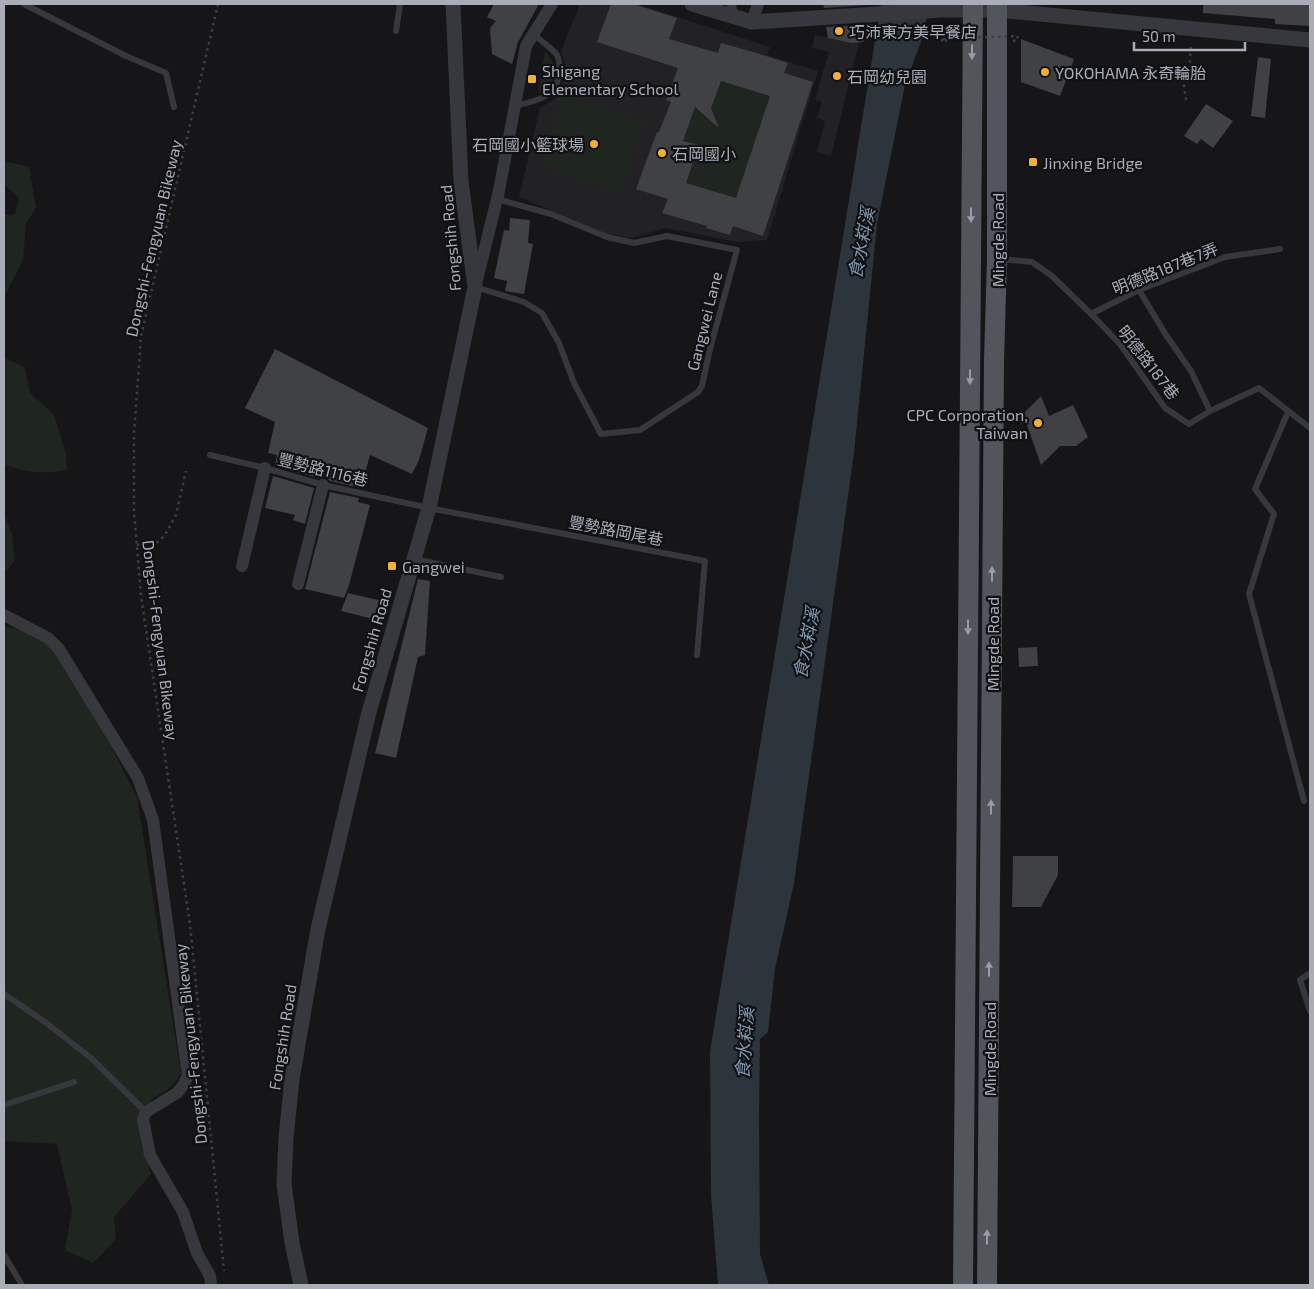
<svg xmlns="http://www.w3.org/2000/svg" width="1314" height="1289" viewBox="0 0 1314 1289" font-family="'Exo 2','Noto Sans TC',sans-serif">
<style>
.built{fill:#222225}
.green{fill:#1e261f}
.water{fill:#2c353c}
.building{fill:#404145;fill-rule:evenodd}
.lines{fill:none;stroke-linecap:round;stroke-linejoin:round}
.path{stroke:#3d3f44;stroke-width:2.5;stroke-dasharray:2.5 4;stroke-linecap:butt}
.service{stroke:#37383d;stroke-width:6}
.pedestrian{stroke:#37383d;stroke-width:9}
.minor{stroke:#37383d;stroke-width:12}
.tertiary{stroke:#37383d;stroke-width:15}
.primary{stroke:#53555c;stroke-width:20}
.path-bridge{stroke:#3d3f44;stroke-width:2.5;stroke-dasharray:2.5 4;stroke-linecap:butt}
.oneway{fill:#979ba6}
.poi-dot{fill:#f2b134;stroke:#111113;stroke-width:2}
.labels{text-anchor:middle;dominant-baseline:central;stroke-width:4.5;stroke-linejoin:round;paint-order:stroke}
.poi-label{font-size:16px;fill:#a8adb8;stroke:#111113;text-anchor:start}
.street-label{font-size:16px;fill:#a8adb8;stroke:#111113}
.water-label{font-size:18px;font-style:italic;fill:#7f9bb3;stroke:#111113}
</style>
<rect width="100%" height="100%" fill="#161618"/>
<g class="built">
<path d="M580,4H637L770,47L767,55L818,71L767,240L737,242L665,228L632,238L604,233L519,197L540,108L559,96L567,71L561,51Z"/>
<path d="M815,35L850,42H859L831,156L817,152L825,121L817,118L822,102L815,100L829,52L812,48Z"/>
</g>
<g class="green">
<path d="M545,52C560,67 558,84 538,93Z"/>
<path d="M721,81L740,87L742,82L744,88L750,90L756,87L755,92L770,96L736,198L686,183L696,153L699,149L697,144L683,142L694,110L703,113L711,108Z"/>
<path d="M565,95L646,121L621,192L541,167Z"/>
<path d="M4,161L29,167L36,208L26,223L23,260L4,297V215L15,214L19,198L4,184Z"/>
<path d="M4,358L25,367L30,393L54,414L66,454L67,470C43,474 26,473 4,464Z"/>
<path d="M4,513L12,535L15,560L7,570H4Z"/>
<path d="M4,626L25,631L44,642L59,657L100,725L137,797L181,1074L170,1088L153,1098L140,1115L141,1144L151,1174L114,1217L116,1239L93,1263L65,1250L72,1210L57,1144L4,1141Z"/>
</g>
<path class="water" d="M881,4H929L923,36L905,85L877,224L854,453L794,883L775,969L768,1032L760,1039L759,1116L760,1254L769,1285H718L711,1195L710,1052Z"/>
<g class="building">
<path d="M494,4H539L518,42L512,64L492,54L490,28L496,21L487,17Z"/>
<path d="M611,4H633L677,18L669,39L718,53L721,43L753,52L788,63L784,73L813,82L763,236L733,226L730,235L706,228L707,226L662,213L668,199L636,189L657,132H659L671,102L666,100L678,68L597,42ZM721,81L770,96L736,198L686,183L696,153L704,146L683,141L695,107L719,128L711,108Z"/>
<path d="M823,4H867L866,5L824,8Z"/>
<path d="M1203,4H1310V26L1275,24V19L1203,13Z"/>
<path d="M876,24L863,42L852,43L828,38L826,27Z"/>
<path d="M1021,39L1074,59L1060,96L1021,82Z"/>
<path d="M1258,57L1271,59L1265,118L1251,116Z"/>
<path d="M1206,104L1233,121L1213,148L1201,139L1197,144L1184,136Z"/>
<path d="M510,218L530,220L528,243L533,244L524,294L505,291L507,281L494,278L504,230L509,231Z"/>
<path d="M275,349L428,428L419,460L412,474L370,455L361,488L330,481L325,477L318,478L275,466L277,455L268,453L275,422L245,408Z"/>
<path d="M1041,396L1049,416L1073,405L1088,437L1076,446H1060L1041,465L1023,414Z"/>
<path d="M273,476L314,488L305,524L293,520L295,515L265,508Z"/>
<path d="M330,492L359,498L358,502L370,505L349,585L344,598L305,589Z"/>
<path d="M418,579L430,581L425,655L418,657L396,758L375,753Z"/>
<path d="M348,593L382,601L377,620L341,611Z"/>
<path d="M1037,647L1038,666L1019,667L1018,648Z"/>
<path d="M1013,856H1058V875L1041,907H1012Z"/>
</g>
<g class="lines">
<g class="path">
<path d="M218,4L141,336L134,434V511L141,596L190,924L224,1271"/>
<path d="M944,33L942,38V42L946,41V38L944,37V41L946,39"/>
<path d="M1013,41L1018,40L1017,35H1014"/>
<path d="M1186,100L1183,79L1190,62L1191,43"/>
<path d="M137,544L147,552L165,535L176,515L186,471"/>
</g>
<g class="service">
<path d="M24,4L126,56L166,73L174,107"/>
<path d="M396,31L400,4"/>
<path d="M515,106C535,101 555,98 559,75C560,69 560,61 557,55C552,48 540,40 533,34"/>
<path d="M999,259L1032,262L1052,276L1091,314L1120,344L1165,408L1189,424L1210,411L1259,388L1310,428"/>
<path d="M475,287L524,302L542,313L559,343L574,383L601,434L640,430L698,392L702,386L710,349L737,250L667,236L634,243L607,237L551,214L497,199"/>
<path d="M1139,290L1166,335L1191,371L1210,411"/>
<path d="M1091,314L1139,290L1225,257L1280,249"/>
<path d="M1288,412L1255,489L1274,514L1249,594L1304,801"/>
<path d="M210,455L265,468L323,485L429,508L705,561L697,655"/>
<path d="M414,559L501,577"/>
<path d="M1310,973L1300,980L1310,1011"/>
<path d="M4,994L45,1022L91,1058L146,1112"/>
<path d="M4,1105L74,1082"/>
<path d="M4,1255L22,1285"/>
</g>
<path class="pedestrian" d="M731,4L735,18"/>
<g class="minor">
<path d="M752,22L758,4"/>
<path d="M476,284L499,191L526,46L552,4"/>
<path d="M242,566L265,468"/>
<path d="M298,584L323,485"/>
<path d="M4,615L48,638L59,649L138,778L153,820L188,1076L182,1087L177,1093L146,1112L143,1119L150,1155L183,1212L197,1253L210,1276L211,1285"/>
</g>
<g class="tertiary">
<path d="M692,4L752,22L942,10H997L1310,40"/>
<path d="M301,1285L292,1243L284,1184L286,1138L292,1079L318,929L369,712L429,508L475,287L461,181L453,4"/>
</g>
<g class="primary">
<path d="M963,1285L973,4"/>
<path d="M987,1285L994,361L997,259V4"/>
</g>
<path class="path-bridge" d="M946,39L1016,36"/>
</g>
<defs><path id="oneway-solid" d="M-6-.8H1V-3.2L6.5 0L1 3.2V.8H-6Z" transform="scale(1.25)"/></defs>
<g class="oneway">
<use href="#oneway-solid" transform="translate(972 52) rotate(90)"/>
<use href="#oneway-solid" transform="translate(971 215) rotate(90)"/>
<use href="#oneway-solid" transform="translate(970 377) rotate(90)"/>
<use href="#oneway-solid" transform="translate(992 574) rotate(-90)"/>
<use href="#oneway-solid" transform="translate(968 627) rotate(90)"/>
<use href="#oneway-solid" transform="translate(991 807) rotate(-90)"/>
<use href="#oneway-solid" transform="translate(989 969) rotate(-90)"/>
<use href="#oneway-solid" transform="translate(987 1237) rotate(-90)"/>
</g>
<g class="poi-dot">
<circle cx="839" cy="31" r="5"/>
<circle cx="1045" cy="72" r="5"/>
<circle cx="837" cy="76" r="5"/>
<rect x="527" y="74" width="10" height="10" rx="2.5"/>
<circle cx="594" cy="144" r="5"/>
<circle cx="662" cy="153" r="5"/>
<rect x="1028" y="157" width="10" height="10" rx="2.5"/>
<circle cx="1038" cy="423" r="5"/>
<rect x="387" y="561" width="10" height="10" rx="2.5"/>
</g>
<g class="labels">
<g class="poi-label">
<text x="849" y="31">巧沛東方美早餐店</text>
<text x="542" y="70">Shigang<tspan x="542" dy="18">Elementary School</tspan></text>
<text x="1055" y="72">YOKOHAMA 永奇輪胎</text>
<text x="847" y="76">石岡幼兒園</text>
<text x="584" y="144" text-anchor="end">石岡國小籃球場</text>
<text x="672" y="153">石岡國小</text>
<text x="1043" y="162">Jinxing Bridge</text>
<text x="1028" y="414" text-anchor="end">CPC Corporation,<tspan x="1028" dy="18">Taiwan</tspan></text>
<text x="402" y="566">Gangwei</text>
</g>
<g class="street-label">
<text transform="translate(153 238) rotate(-77)">Dongshi-Fengyuan Bikeway</text>
<text transform="translate(450 238) rotate(-95)">Fongshih Road</text>
<text transform="translate(997 240) rotate(-90)">Mingde Road</text>
<text transform="translate(1165 268) rotate(-22)">明德路187巷7弄</text>
<text transform="translate(704 321) rotate(-76)">Gangwei Lane</text>
<text transform="translate(1149 362) rotate(52)">明德路187巷</text>
<text transform="translate(323 469) rotate(14)">豐勢路1116巷</text>
<text transform="translate(616 530) rotate(11)">豐勢路岡尾巷</text>
<text transform="translate(161 640) rotate(83)">Dongshi-Fengyuan Bikeway</text>
<text transform="translate(371 640) rotate(-74)">Fongshih Road</text>
<text transform="translate(992 644) rotate(-90)">Mingde Road</text>
<text transform="translate(282 1037) rotate(-81)">Fongshih Road</text>
<text transform="translate(190 1044) rotate(-96)">Dongshi-Fengyuan Bikeway</text>
<text transform="translate(989 1049) rotate(-90)">Mingde Road</text>
</g>
<g class="water-label">
<text transform="translate(861 243) rotate(-79)">食水嵙溪</text>
<text transform="translate(806 643) rotate(-79)">食水嵙溪</text>
<text transform="translate(744 1043) rotate(-86)">食水嵙溪</text>
</g>
</g>
<rect width="1314" height="1289" fill="none" stroke="#a8adb8" stroke-width="10"/>
<path d="M1134 42v8h111v-8" fill="none" stroke="#a8adb8" stroke-width="2.5"/>
<text x="1142" y="42" font-size="15" fill="#a8adb8" stroke="#111113" stroke-width="4" paint-order="stroke">50 m</text>
</svg>
